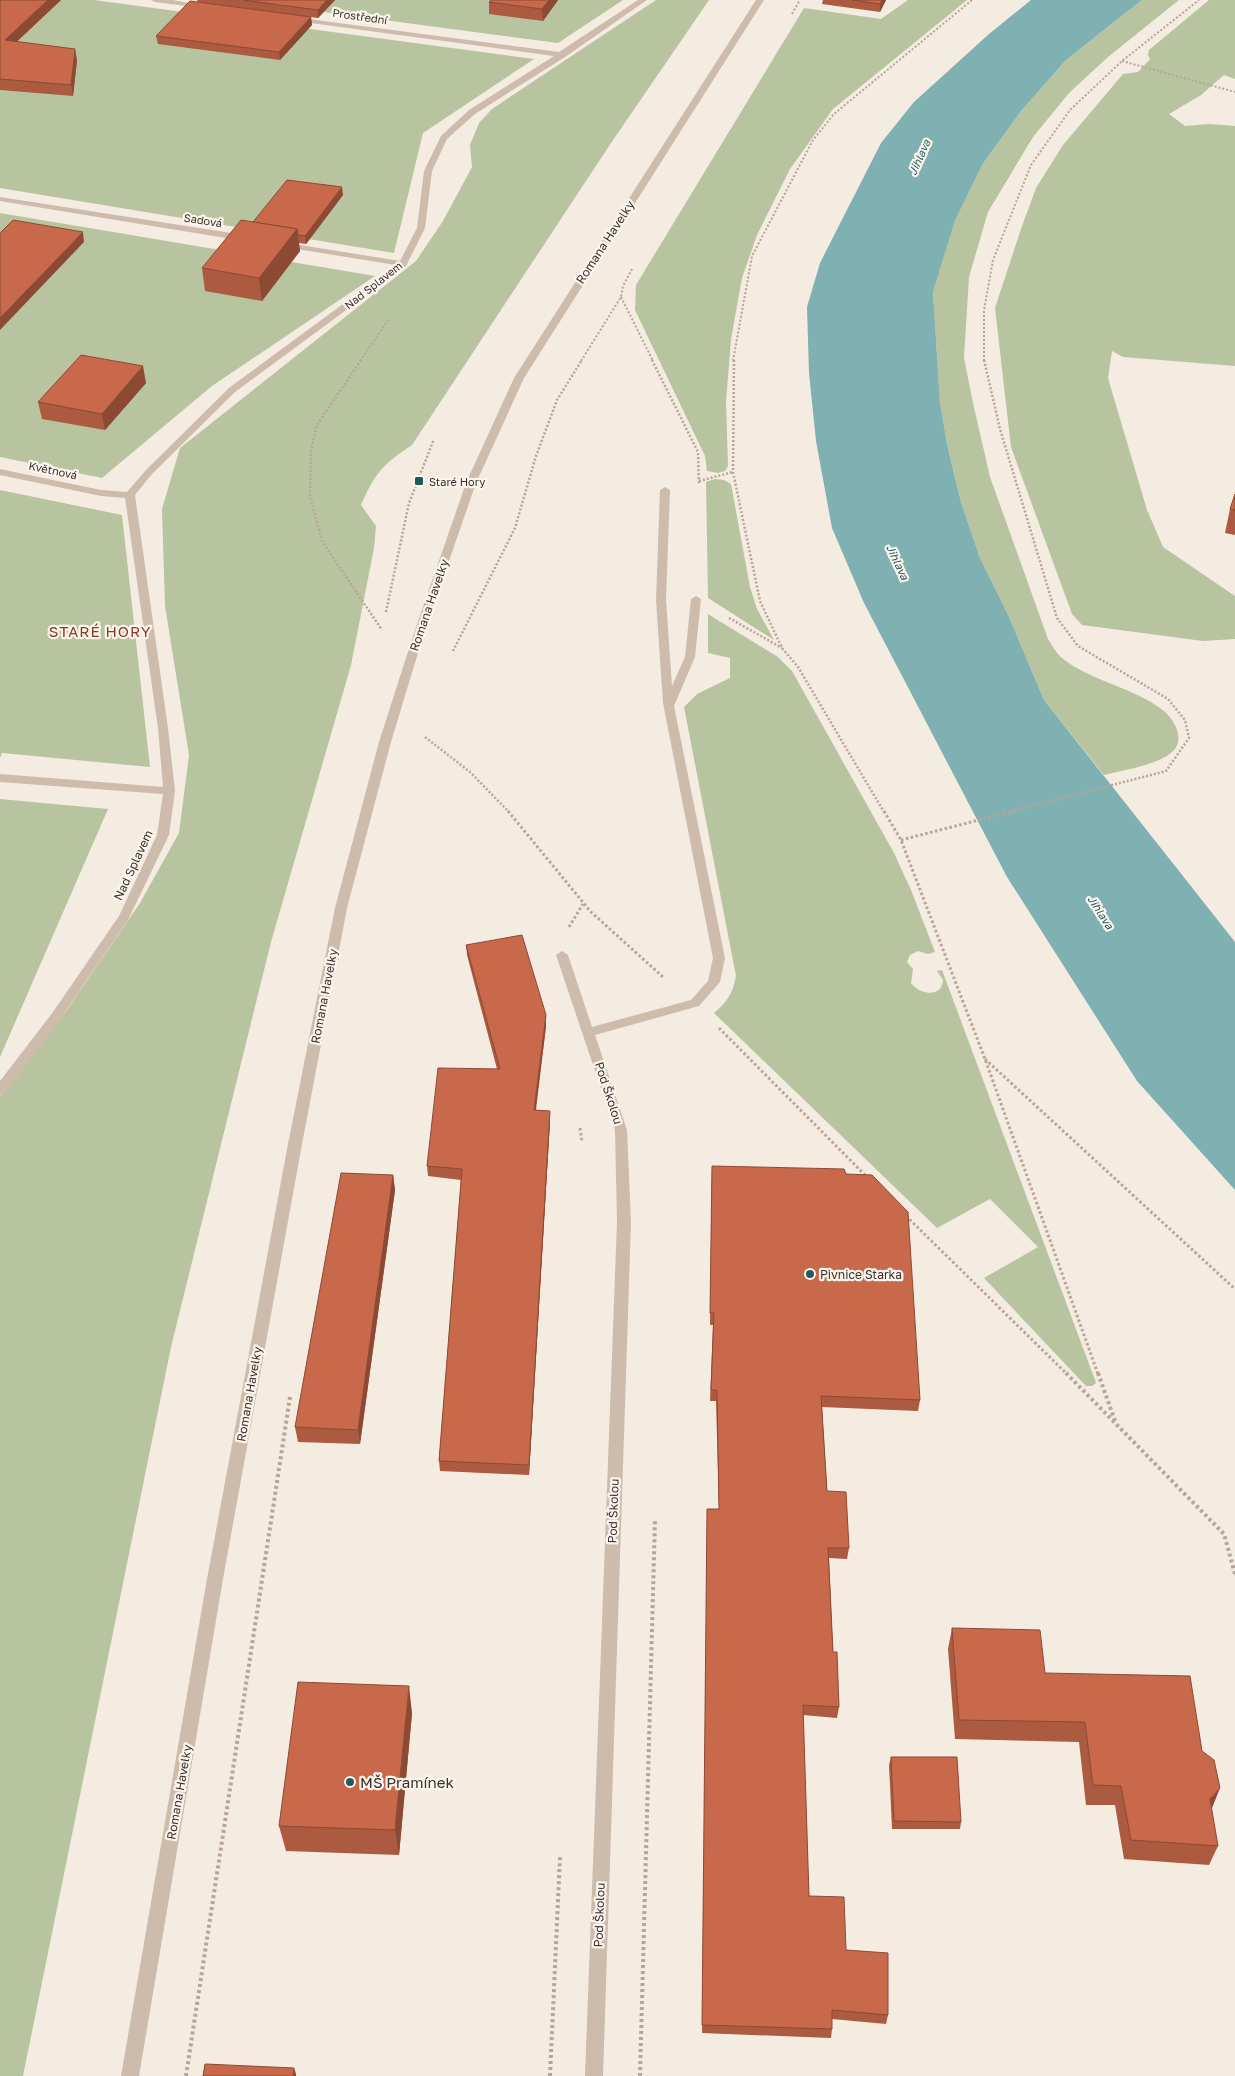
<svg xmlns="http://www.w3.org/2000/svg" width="1235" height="2076" viewBox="0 0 1235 2076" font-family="'Golos Text',sans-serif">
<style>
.green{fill:#b8c4a0}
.water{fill:#7fb0b2}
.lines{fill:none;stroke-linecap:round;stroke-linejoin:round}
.path-far3{stroke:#b9a596;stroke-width:2;stroke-dasharray:2 2;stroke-linecap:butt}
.path-far2{stroke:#b9a596;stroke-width:2.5;stroke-dasharray:2 2;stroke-linecap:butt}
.path-far1{stroke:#b9a596;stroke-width:3;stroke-dasharray:2.5 2.5;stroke-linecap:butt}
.path{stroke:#b9a596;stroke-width:4;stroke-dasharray:3 3;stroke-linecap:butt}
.minor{fill:#cdbbac;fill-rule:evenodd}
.wall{fill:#ac5a40}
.shaded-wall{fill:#8c4a34}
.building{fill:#c8694b;stroke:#8c4a34}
.poi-dot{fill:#1f5a5e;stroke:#fbf5ee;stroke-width:2}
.labels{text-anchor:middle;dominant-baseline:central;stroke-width:4.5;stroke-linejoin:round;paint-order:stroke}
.far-street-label{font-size:11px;fill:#3b302b;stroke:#fbf5ee}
.far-water-label{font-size:11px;font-style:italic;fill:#1f5a5e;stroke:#fbf5ee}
.far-poi-label{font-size:11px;fill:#3b302b;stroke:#fbf5ee;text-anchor:start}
.street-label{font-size:12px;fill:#3b302b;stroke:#fbf5ee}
.poi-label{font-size:12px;fill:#3b302b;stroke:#fbf5ee;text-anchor:start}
.quarter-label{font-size:15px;letter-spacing:1px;fill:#8c3b22;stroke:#fbf5ee}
.near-poi-label{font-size:15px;fill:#3b302b;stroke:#fbf5ee;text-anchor:start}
</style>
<rect width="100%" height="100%" fill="#f4ebe1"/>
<g class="green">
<path d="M0,0H94L534,59L423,133L394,253L0,188Z"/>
<path d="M233,0H623L558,43Z"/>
<path d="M656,0H709L611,143L412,445C383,464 375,473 361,505L376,526L374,548L351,665L271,942L171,1347L23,2076H0V1096L64,1014L140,903L179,833L189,755L165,606L162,509L180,448L416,261L443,221L472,167L470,145L479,123L492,109Z"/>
<path d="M908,0H967L833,109L790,169L757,235L742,278L731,339L726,402L728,466L725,471L718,473L707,471L705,456L635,310L636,285L804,8L881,19Z"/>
<path d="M1142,0H1179L1108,57L1069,93L1033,137L988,212L969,277L964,358L973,403L990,477L1048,639C1052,645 1056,653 1062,658C1092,682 1134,687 1164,711C1175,720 1185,740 1173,751C1159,765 1123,770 1104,775L1044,700L1009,617L980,558L961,502L948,449L940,403L933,292L955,221L982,165L1021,111L1066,60Z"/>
<path d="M1209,0H1235V79L1224,75L1201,95L1169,114L1185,126L1210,124L1235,126V366L1123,357L1112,351L1108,378L1147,510L1163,547L1235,596V639L1203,641L1082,625L1072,614L1011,447L995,308L1021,229L1036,188L1063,145L1123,74L1138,72L1150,59L1148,55L1149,50Z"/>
<path d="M0,213L375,276L212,386L102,478L0,457Z"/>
<path d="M715,479L724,480L731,484L750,587L757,609L774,640L708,598L706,482Z"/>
<path d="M0,490L122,515L150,767L2,753L0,758Z"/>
<path d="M708,614L778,657L792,671L894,853L911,890L935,952L928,954L918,951L910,955L907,962L913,969L911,983C920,995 942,998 943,980L937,971L942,970L1095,1380L1096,1383L1092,1386H1086L984,1278L1038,1247L990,1199L937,1228L714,1013C727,1002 733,993 736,976L684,707L697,694L730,678V658L708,653Z"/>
<path d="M0,799L108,809L0,1057Z"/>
</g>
<path class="water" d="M1031,0H1142L1066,60L1021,111L982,165L955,221L933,292L940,403L948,449L961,502L980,558L1009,617L1044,700L1235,942V1190L1137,1081L1007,877L864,603L832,528L816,441L809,373L807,307L820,263L881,143L914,102L989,34Z"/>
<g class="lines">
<g class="path-far3">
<path d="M792,14L800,0"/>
<path d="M1122,61L1235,92"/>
<path d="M621,297L653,361"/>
<path d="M360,361L389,319"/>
<path d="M581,361L621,297L623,286L632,269"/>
<path d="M733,361L752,256L813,140L834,114L972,0"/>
<path d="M984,361V310L993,260L1031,165L1070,110L1122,61L1199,0"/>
</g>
<g class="path-far2">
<path d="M361,360L317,425L311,450L310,497L322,541L382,630"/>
<path d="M652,360L698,452L699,485"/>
<path d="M734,360L733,472L760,601L782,648L798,667L884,812"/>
<path d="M984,360L1000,429L1057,618L1078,646L1168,699L1185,720L1189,738L1166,771L1009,812"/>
<path d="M699,481L733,472"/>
<path d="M386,612L409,503L434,439"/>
<path d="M729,618L782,648"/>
<path d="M453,651L515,528L536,456L557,400L582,360"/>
<path d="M425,737L470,772L509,812"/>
</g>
<g class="path-far1">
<path d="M508,811L591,912L663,977"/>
<path d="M884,811L901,840L985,1059L1098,1374"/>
<path d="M901,840L1014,811"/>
<path d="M569,927L583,904"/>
<path d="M719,1028L868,1178"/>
<path d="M985,1059L1235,1289"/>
<path d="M580,1128L582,1142"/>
<path d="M906,1216L1067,1374"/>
</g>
<g class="path">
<path d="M1066,1373L1224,1534L1235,1574"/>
<path d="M1098,1373L1115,1421"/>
<path d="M186,2076L290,1397"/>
<path d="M550,2076L560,1857"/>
<path d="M640,2076L655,1519"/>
</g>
<g class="minor">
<path d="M151,0H172L206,6L202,8L155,2Z"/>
<path d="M638,0H647L565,57L475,114L447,139L432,171L425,228L406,266L235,392L152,474L135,495L168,728L175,791L169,835L128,920L61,1018L5,1093L0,1095V1081L53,1012L119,916L157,835L163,794L0,782V774L163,787L158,728L125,498L101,496L0,475V469L101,490L127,492L146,470L229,388L396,265L284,247L281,246V242L400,261L417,228L424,171L441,136L469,110L554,56L296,21L292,19L293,17L559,52Z"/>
<path d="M756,0H764L524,378L476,483L424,633L391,742L347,908L302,1144L223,1579L139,2076H121L207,1579L288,1144L335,908L379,742L414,633L466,483L514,378Z"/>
<path d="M0,197L244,235L248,238L244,241L0,201Z"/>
<path d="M665,487L670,490L666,600L672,686L685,657L691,599L696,596L701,599L695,657L674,706L725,958L720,982L699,1006L595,1035L627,1130L631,1222L603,2076H585L617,1222L615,1130L556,955L562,951L568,955L592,1027L691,1000L708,981L713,958L663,703L656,600L660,490Z"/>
</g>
</g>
<g class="wall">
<path d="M0,0H61L17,41L77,60L73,96L0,90Z"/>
<path d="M197,0H335L318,18L198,2Z"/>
<path d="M491,0H558L543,21L489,14V2Z"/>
<path d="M823,0H886L880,12L822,4Z"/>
<path d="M311,17L312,25L280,60L158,44L156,36Z"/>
<path d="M343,195L306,244L299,243L300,251L262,301L205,291L202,268L253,222Z"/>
<path d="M146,383L105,430L42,419L38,402Z"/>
<path d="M1235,494V535L1225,533L1230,509Z"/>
<path d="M466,945L546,1015V1026L536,1110L550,1121L529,1475L440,1471L439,1461L461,1180L428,1176L427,1166L497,1069L467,955Z"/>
<path d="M712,1166L920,1400L918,1411L822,1407L827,1491L849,1548L847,1559L829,1558L833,1652L839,1707L837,1718L803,1715L809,1896L846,1950L888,2015L886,2024L832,2019V2029L831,2038L702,2033L707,1520V1509H719L716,1401H710L713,1325H710Z"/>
<path d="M393,1175L395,1190L360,1444L298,1442L295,1427Z"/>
<path d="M952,1628L1045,1673L1211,1808L1218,1846L1209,1865L1124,1859L1115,1805H1086L1079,1742L955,1739L948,1649Z"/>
<path d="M412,1713L399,1855L286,1851L279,1826Z"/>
<path d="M891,1757L961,1822L960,1829H892L889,1765Z"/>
</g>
<g class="shaded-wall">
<path d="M48,0H61L7,51L5,40Z"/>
<path d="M327,0H335L318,18V10Z"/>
<path d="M549,0H558L543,21L542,9Z"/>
<path d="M882,0H886L880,12V4Z"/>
<path d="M311,17L312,25L280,60L279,52Z"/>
<path d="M75,49L77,60L73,96L71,85Z"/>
<path d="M342,187L343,195L306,244L305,236Z"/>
<path d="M297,229L300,251L262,301L259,278Z"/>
<path d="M83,232L84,242L0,330V318Z"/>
<path d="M143,366L146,383L105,430L102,414Z"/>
<path d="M546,1015V1026L534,1121V1110Z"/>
<path d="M550,1111V1121L529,1475V1465Z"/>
<path d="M393,1175L395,1190L360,1444L358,1430Z"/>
<path d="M409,1686L412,1713L399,1855L395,1830Z"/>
<path d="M1220,1788L1212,1808L1202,1818L1210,1799Z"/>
<path d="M294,2068L296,2074V2076H293Z"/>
</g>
<g class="building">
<path d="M0,0H48L5,40L75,49L71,85L0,79Z"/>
<path d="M243,0H327L318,10Z"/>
<path d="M491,0H549L542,9L489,2Z"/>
<path d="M852,0H882L880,4Z"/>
<path d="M190,1L311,17L279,52L156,36Z"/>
<path d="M287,180L342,187L305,236L298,235L297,229L253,222Z"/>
<path d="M13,220L83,232L0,318V233Z"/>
<path d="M241,220L297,229L259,278L202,268Z"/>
<path d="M81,355L143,366L102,414L38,402Z"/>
<path d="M1235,494V510L1230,509Z"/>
<path d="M522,935L546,1015L534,1110L550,1111L529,1465L439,1461L462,1169L427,1166L438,1068L500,1069L466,945Z"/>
<path d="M712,1166L844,1169L846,1174L872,1175L908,1212L920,1400L821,1396L827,1491L846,1492L849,1548H828L833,1652H837L839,1707L803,1705L809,1896L844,1897L846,1950L888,1953V2015L832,2010V2029L702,2025L707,1509H719L717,1390H711L714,1313H710Z"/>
<path d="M341,1173L393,1175L358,1430L295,1427Z"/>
<path d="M952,1628L1040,1630L1045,1673L1190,1676L1202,1751L1214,1760L1220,1788L1210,1799L1218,1846L1131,1840L1121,1786L1093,1785L1085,1722L959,1720Z"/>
<path d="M298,1682L409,1686L395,1830L279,1826Z"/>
<path d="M891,1757H957L961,1822L894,1821Z"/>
<path d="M205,2064L294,2068L293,2076H203Z"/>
</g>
<g class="poi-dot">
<rect x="414" y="476" width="10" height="10" rx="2.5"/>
<circle cx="810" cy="1274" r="5"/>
<circle cx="350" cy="1782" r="5"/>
</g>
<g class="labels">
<g class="far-street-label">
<text transform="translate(360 16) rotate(8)">Prostřední</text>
<text transform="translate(203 220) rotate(9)">Sadová</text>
<text transform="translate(373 285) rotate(-38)">Nad Splavem</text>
<text transform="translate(53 470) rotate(12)">Květnová</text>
</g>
<g class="far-water-label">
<text transform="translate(919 157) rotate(-66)">Jihlava</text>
<text transform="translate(898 562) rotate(65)">Jihlava</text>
<text transform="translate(1101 912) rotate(57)">Jihlava</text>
</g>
<g class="far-poi-label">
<text x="429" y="481">Staré Hory</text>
</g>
<g class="street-label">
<text transform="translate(605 242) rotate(-57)">Romana Havelky</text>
<text transform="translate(429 605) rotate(-71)">Romana Havelky</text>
<text transform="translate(133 865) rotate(-65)">Nad Splavem</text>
<text transform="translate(324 996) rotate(-79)">Romana Havelky</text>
<text transform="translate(609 1093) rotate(72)">Pod Školou</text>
<text transform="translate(249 1394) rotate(-80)">Romana Havelky</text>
<text transform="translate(613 1511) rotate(-88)">Pod Školou</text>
<text transform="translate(179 1792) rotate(-80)">Romana Havelky</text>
<text transform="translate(599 1915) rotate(-88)">Pod Školou</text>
</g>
<g class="poi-label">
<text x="820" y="1274">Pivnice Starka</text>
</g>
<g class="quarter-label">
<text x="100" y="631">STARÉ HORY</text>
</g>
<g class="near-poi-label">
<text x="360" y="1782">MŠ Pramínek</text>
</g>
</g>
</svg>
